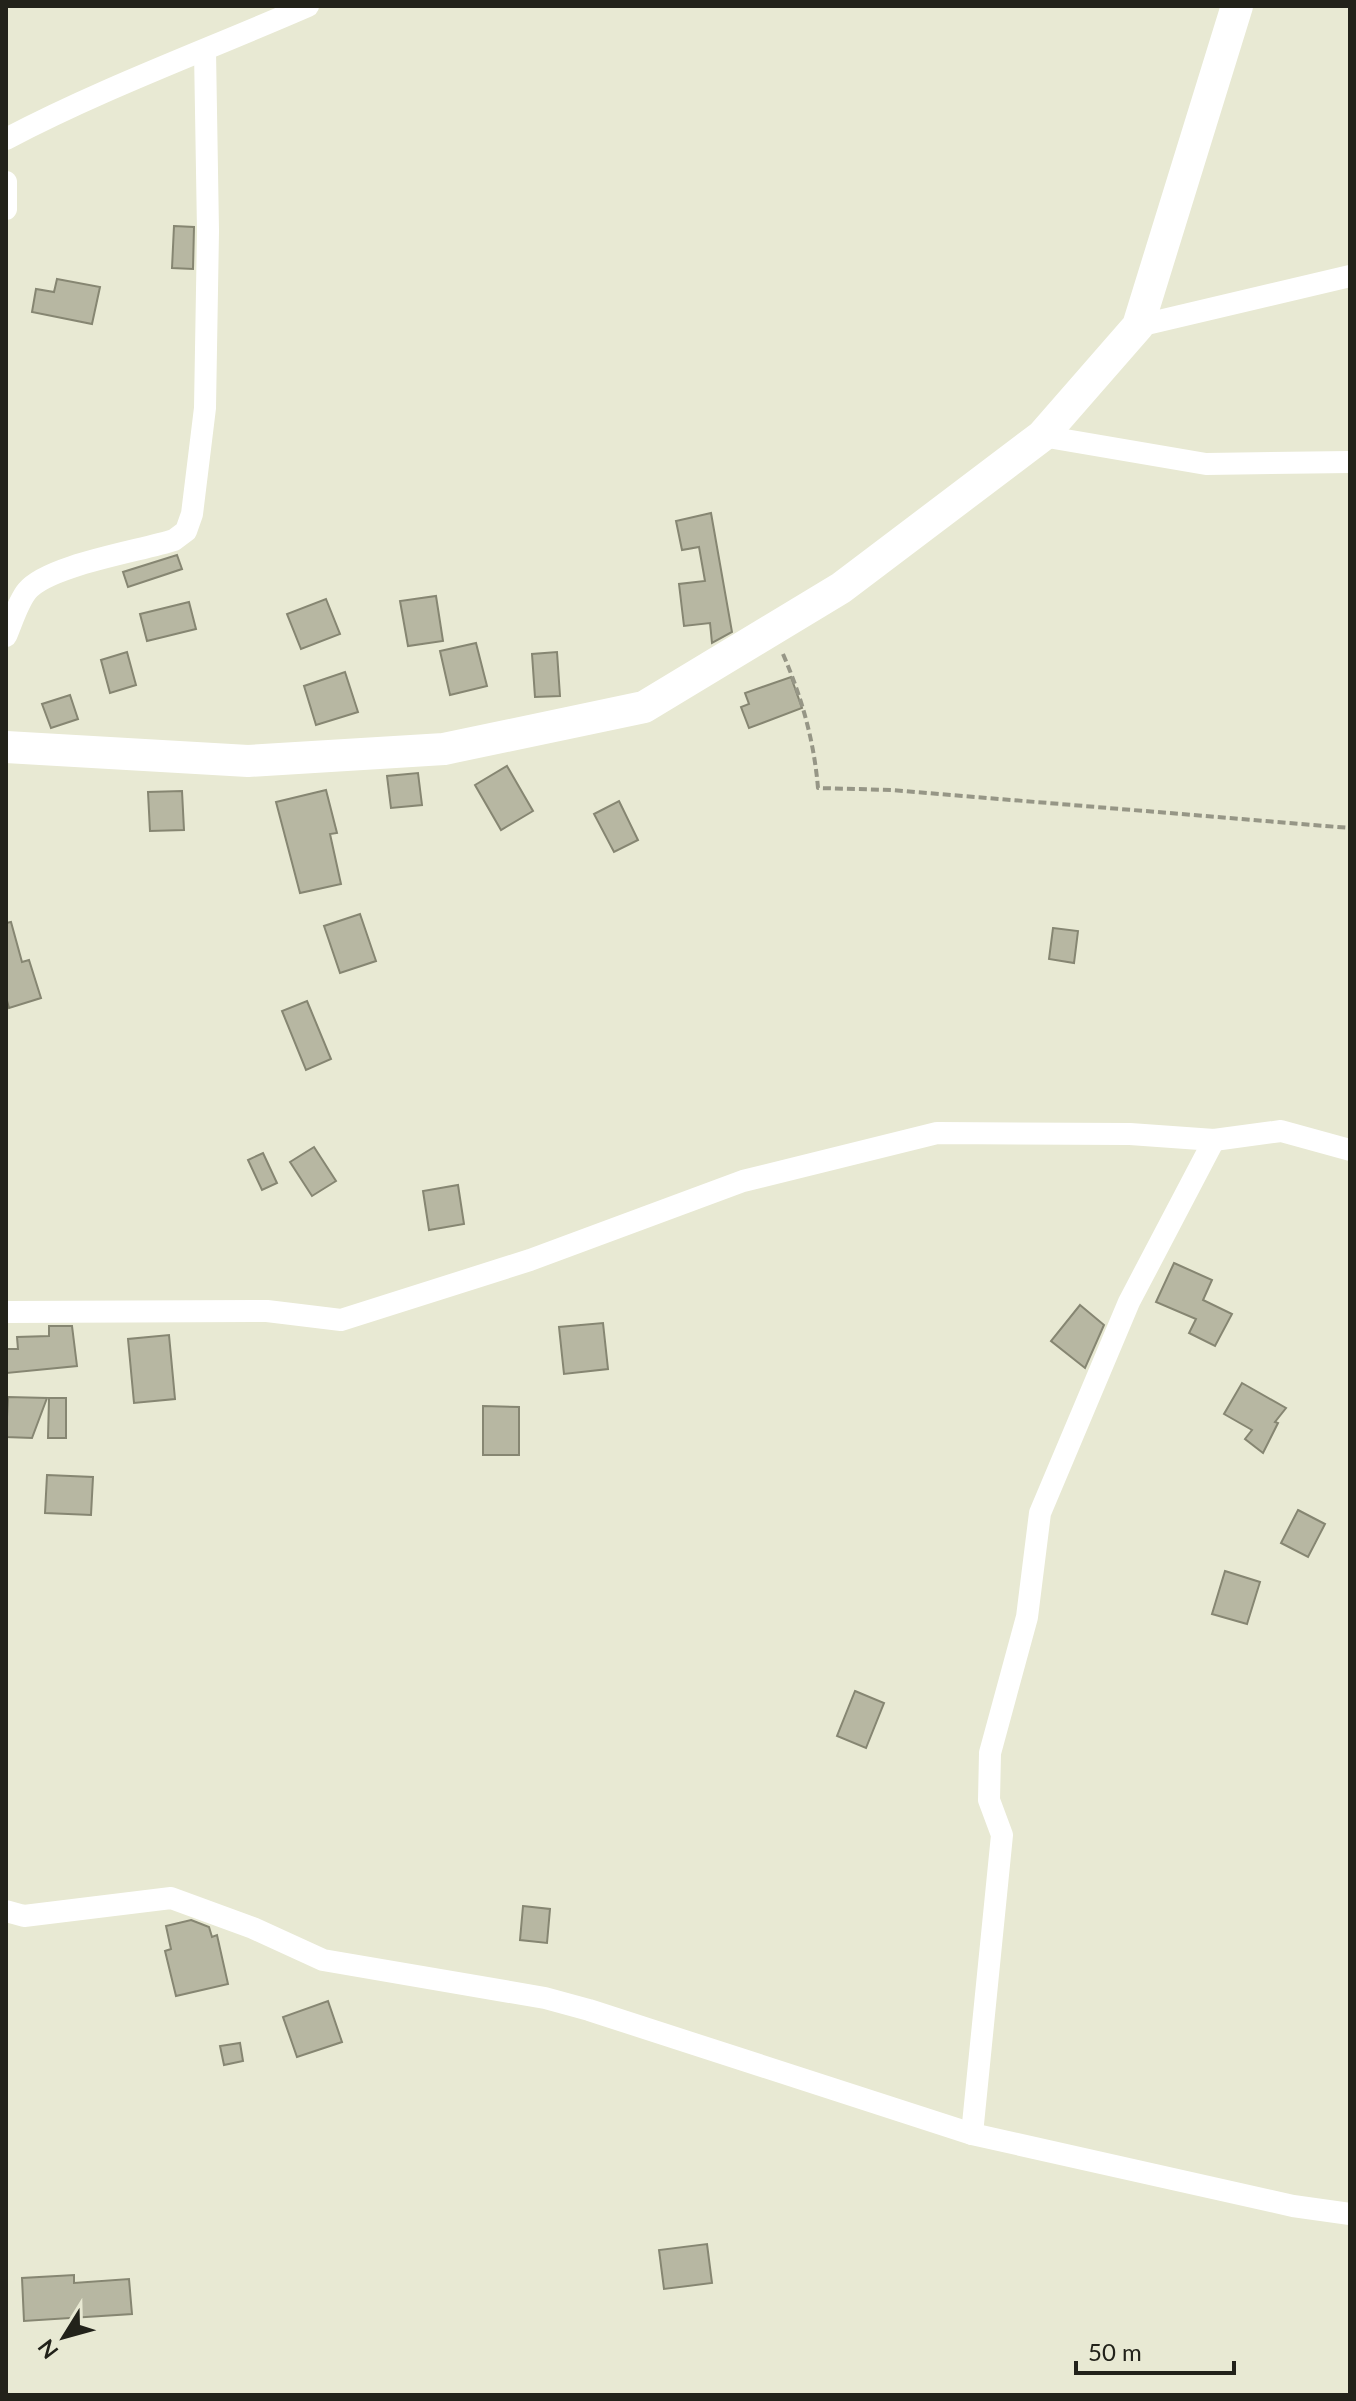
<svg xmlns="http://www.w3.org/2000/svg" width="1356" height="2401" viewBox="0 0 1356 2401" font-family="Lato,sans-serif">
<style>
.building{fill:#b7b7a2;stroke:#868672;stroke-width:2}
.lines{fill:none;stroke-linecap:round;stroke-linejoin:round}
.path{stroke:#969686;stroke-width:4;stroke-dasharray:8 4;stroke-linecap:butt}
.street{stroke:#fff;stroke-width:22}
.secondary{stroke:#fff;stroke-width:32}
</style>
<rect width="100%" height="100%" fill="#e8e9d3"/>
<g class="building">
<path d="M174,226L194,227L193,269L172,268Z"/>
<path d="M57,279L100,287L92,324L32,312L36,289L54,292Z"/>
<path d="M711,513L732,632L712,643L710,623L684,626L679,584L705,581L699,547L682,550L676,521Z"/>
<path d="M177,555L182,569L128,587L123,572Z"/>
<path d="M436,596L443,641L408,646L400,601Z"/>
<path d="M326,599L340,634L301,649L287,614Z"/>
<path d="M189,602L196,629L147,641L140,614Z"/>
<path d="M476,643L487,686L450,695L440,651Z"/>
<path d="M127,652L136,685L110,693L101,660Z"/>
<path d="M557,652L560,696L535,697L532,654Z"/>
<path d="M345,672L358,712L316,725L304,686Z"/>
<path d="M791,677L802,708L749,728L741,707L749,704L745,693Z"/>
<path d="M70,695L78,719L51,728L42,704Z"/>
<path d="M507,766L533,811L501,830L475,785Z"/>
<path d="M418,773L422,805L391,808L387,776Z"/>
<path d="M326,790L337,833L330,834L341,884L300,893L276,802Z"/>
<path d="M182,791L184,830L150,831L148,792Z"/>
<path d="M619,801L638,840L614,852L594,814Z"/>
<path d="M360,914L376,961L340,973L324,926Z"/>
<path d="M11,922L22,962L29,960L41,998L9,1008L6,997V923Z"/>
<path d="M1053,928L1078,931L1074,963L1049,959Z"/>
<path d="M307,1001L331,1059L306,1070L282,1011Z"/>
<path d="M314,1147L336,1181L312,1196L290,1162Z"/>
<path d="M263,1153L277,1183L262,1190L248,1160Z"/>
<path d="M458,1185L464,1224L429,1230L423,1191Z"/>
<path d="M1174,1263L1212,1280L1203,1300L1232,1314L1215,1346L1189,1333L1196,1319L1156,1302Z"/>
<path d="M1080,1305L1104,1325L1085,1368L1051,1341Z"/>
<path d="M603,1323L608,1369L564,1374L559,1327Z"/>
<path d="M49,1326H72L77,1366L7,1373V1349H18L17,1337L49,1336Z"/>
<path d="M169,1335L175,1399L134,1403L128,1339Z"/>
<path d="M1242,1383L1286,1408L1275,1422L1278,1423L1263,1453L1245,1439L1252,1430L1224,1414Z"/>
<path d="M8,1397L47,1398L32,1438L6,1437Z"/>
<path d="M49,1398H66V1438H48Z"/>
<path d="M483,1406L519,1407V1455H483Z"/>
<path d="M47,1475L93,1477L91,1515L45,1513Z"/>
<path d="M1298,1510L1325,1524L1308,1557L1281,1543Z"/>
<path d="M1225,1571L1260,1582L1247,1624L1212,1614Z"/>
<path d="M855,1691L884,1703L866,1748L837,1736Z"/>
<path d="M523,1906L550,1909L547,1943L520,1940Z"/>
<path d="M191,1920L209,1927L212,1937L217,1935L228,1984L176,1996L165,1951L171,1949L166,1926Z"/>
<path d="M328,2001L342,2042L297,2057L283,2017Z"/>
<path d="M240,2043L243,2061L224,2065L220,2046Z"/>
<path d="M707,2244L712,2283L664,2289L659,2250Z"/>
<path d="M74,2275V2283L129,2279L132,2314L24,2321L22,2278Z"/>
</g>
<g class="lines">
<path class="path" d="M783,654C802,698 814,741 818,788L891,790L1350,828"/>
<g class="street">
<path d="M6,139C103,88 207,50 308,6"/>
<path d="M6,182V209"/>
<path d="M1138,326L1350,276"/>
<path d="M1042,436L1206,464L1350,462"/>
<path d="M6,636C12,622 18,602 27,591C48,565 140,551 174,540L186,531L192,514L205,408L208,231L205,51"/>
<path d="M6,1312L267,1311L341,1320L530,1260L743,1181L937,1133L1130,1134L1214,1140L1281,1131L1350,1150"/>
<path d="M6,1911L24,1916L171,1898L253,1928L323,1960L545,1998L589,2010L972,2134L1293,2206L1350,2214"/>
<path d="M972,2134L1002,1835L989,1800L990,1753L1027,1617L1040,1513L1129,1302L1214,1140"/>
</g>
<path class="secondary" d="M6,747L248,761L444,749L644,707L841,588L1042,436L1138,326L1237,6"/>
</g>
<rect width="1356" height="2401" fill="none" stroke="#22221a" stroke-width="16"/>
<g transform="translate(64 2337) rotate(233)" stroke="#e8e9d3" stroke-width="6" paint-order="stroke">
<path d="M0-6L14 30L0 20L-14 30Z" fill="#22221a"/>
<text y="-12" font-size="22" font-weight="bold" text-anchor="middle" fill="#22221a">N</text>
</g>
<path d="M1076 2361v12h158v-12" fill="none" stroke="#22221a" stroke-width="4"/>
<text x="1088" y="2361" font-size="24" fill="#22221a" stroke="#e8e9d3" stroke-width="6" paint-order="stroke">50 m</text>
</svg>
